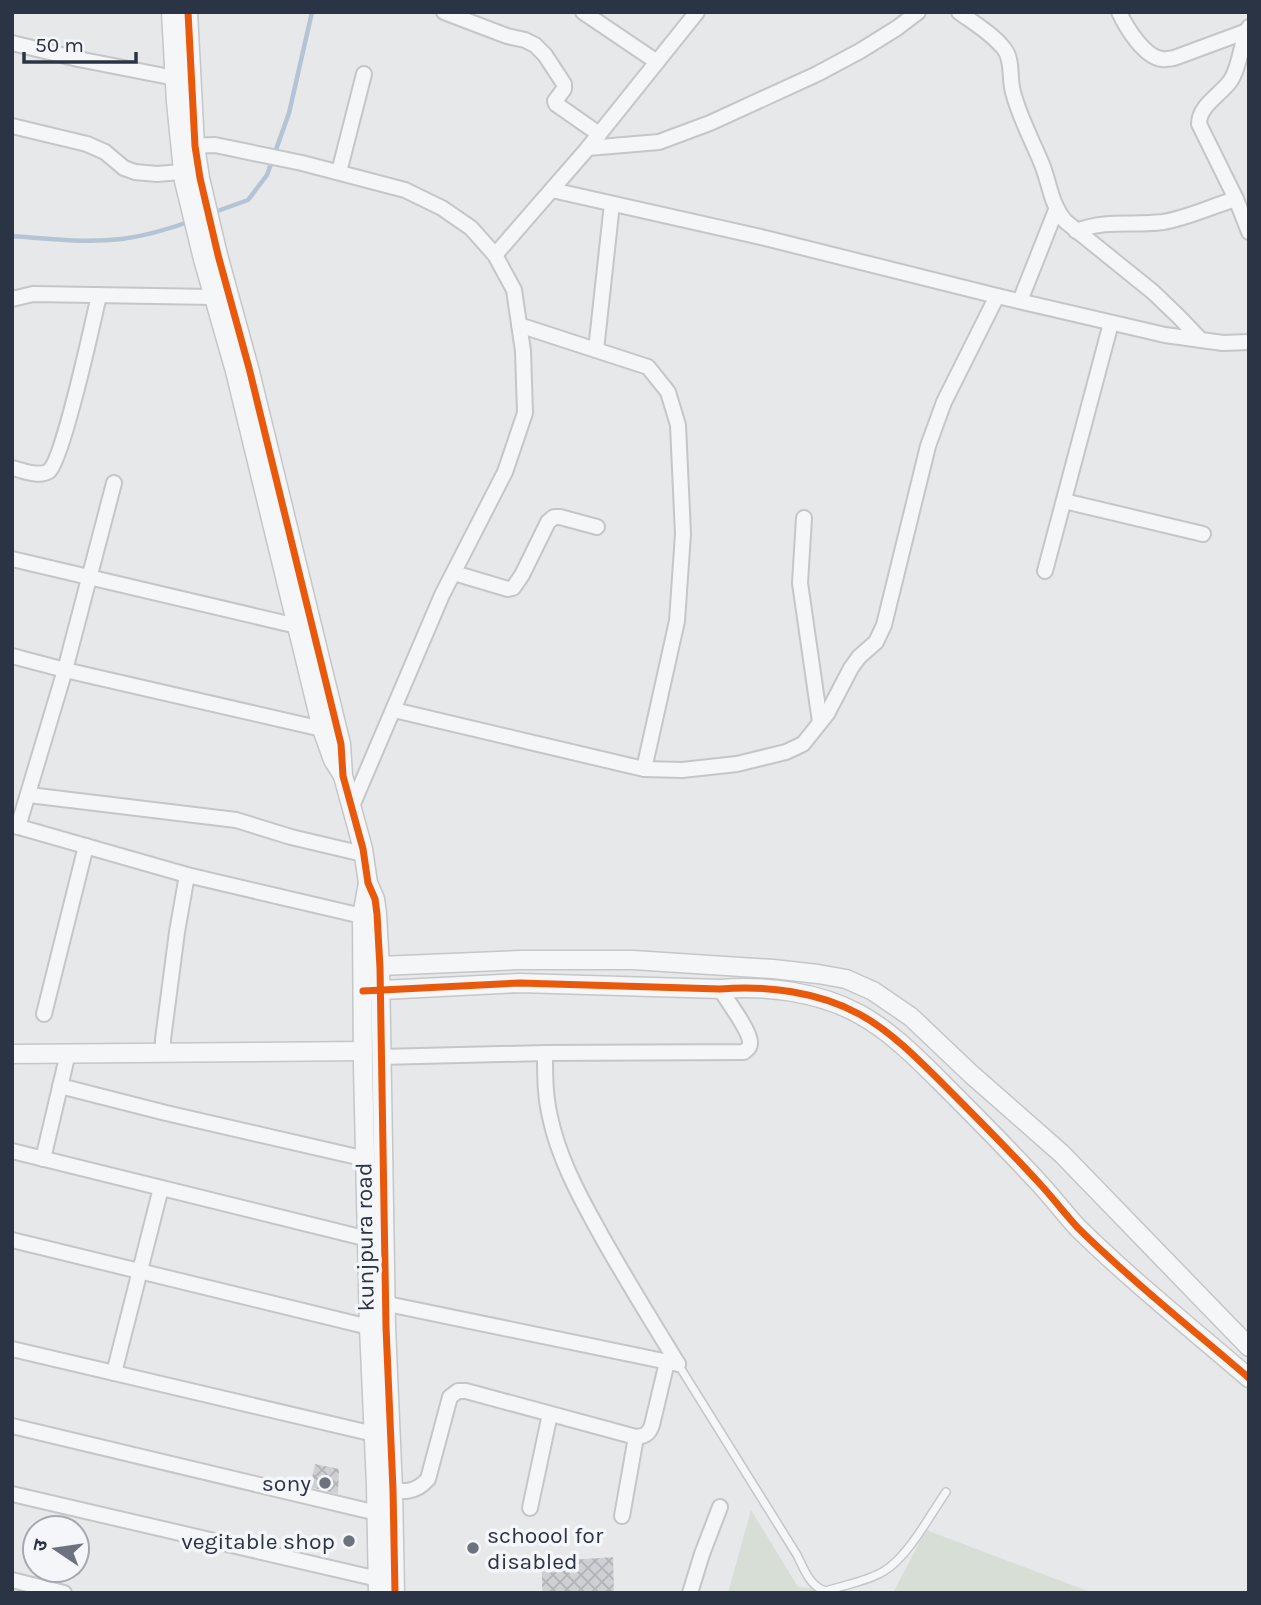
<svg xmlns="http://www.w3.org/2000/svg" width="1261" height="1605" viewBox="0 0 1261 1605" font-family="Karla,'Noto Sans Devanagari',sans-serif">
<style>
.green{fill:#d6ded6}
.lines{fill:none;stroke-linecap:round;stroke-linejoin:round}
.stream{stroke:#b4c4d5;stroke-width:4.5}
.building{fill:url(#building-cross-hatch)}
.service-casing{stroke:#c4c6c8;stroke-width:10}
.minor-casing{stroke:#c4c6c8;stroke-width:18}
.tertiary-casing{stroke:#c4c6c8;stroke-width:21}
.service{stroke:#f5f6f7;stroke-width:7}
.minor{stroke:#f5f6f7;stroke-width:14}
.tertiary{stroke:#f5f6f7;stroke-width:18}
.cycleway-casing{stroke:#f4f6f9;stroke-width:11}
.cycleway{stroke:#e8590c;stroke-width:7}
.poi-dot{fill:#6c737f;stroke:#f4f6f9;stroke-width:2.5}
.labels{text-anchor:middle;dominant-baseline:central;stroke-width:7;stroke-linejoin:round;paint-order:stroke}
.street-label{font-size:23px;fill:#2b3445;stroke:#f4f6f9}
.poi-label{font-size:23px;fill:#2b3445;stroke:#f4f6f9;text-anchor:end}
</style>
<defs>
<pattern id="building-cross-hatch" width="8" height="8" patternUnits="userSpaceOnUse" patternTransform="scale(1.75)"><rect width="8" height="8" fill="#ced0d3"/><path d="M0 0l8 8M0 8l8-8" fill="none" stroke="#b1b3b6"/></pattern>
</defs>
<rect width="100%" height="100%" fill="#e6e8ea"/>
<g class="green">
<path d="M751,1510L798,1587L858,1593H728Z"/>
<path d="M926,1530L1093,1593H893Z"/>
</g>
<g class="lines">
<g class="stream">
<path d="M212,213L248,200L267,175L289,113L312,12"/>
<path d="M12,236C49,239 85,243 122,239C145,236 169,229 191,221"/>
</g>
</g>
<g class="building">
<path d="M315,1464L339,1469L338,1494L310,1487Z"/>
<path d="M613,1557L614,1593H542V1562Z"/>
</g>
<g class="lines">
<defs>
<path id="service" d="M678,1364L797,1555C804,1569 810,1587 826,1591C845,1585 868,1581 884,1571C908,1557 930,1515 946,1492"/>
<g id="minor">
<path d="M444,12L507,36L525,40L535,45L545,55L564,84V89L555,101L556,104L599,134"/>
<path d="M583,12L657,62"/>
<path d="M959,12C974,23 994,35 1005,50C1013,61 1009,79 1013,92C1019,116 1031,138 1041,162C1050,183 1050,203 1065,221L1153,292L1179,317L1201,340"/>
<path d="M1119,12C1126,27 1144,57 1162,59C1163,60 1173,58 1174,58L1247,31"/>
<path d="M1249,27C1240,44 1241,64 1231,80C1222,94 1199,105 1199,124L1236,199L1249,232"/>
<path d="M12,43L78,59L175,78"/>
<path d="M12,126L87,144L105,152L124,168L135,172L157,174L193,171"/>
<path d="M187,146L215,145L302,163L405,190L442,208L471,228L495,255L514,290L523,351L525,413L505,472L442,595L352,806"/>
<path d="M588,148L659,142L710,123L817,74L860,51L897,28L918,12"/>
<path d="M339,172L364,74"/>
<path d="M552,190L765,238L997,296L1165,335L1223,343L1249,342"/>
<path d="M1076,231C1108,219 1131,226 1163,222C1188,218 1212,206 1236,199"/>
<path d="M495,255L588,148L697,12"/>
<path d="M12,299L33,294L214,297"/>
<path d="M1020,301L1056,210"/>
<path d="M519,325L648,367L668,392L678,425L683,534L677,621L644,769"/>
<path d="M596,350L612,204"/>
<path d="M12,468C22,470 39,478 49,471C63,459 93,322 99,295"/>
<path d="M1064,501L1203,534"/>
<path d="M804,518L800,583L820,722"/>
<path d="M12,559L297,626"/>
<path d="M1045,571L1111,323"/>
<path d="M454,573L508,589L513,588L522,575L548,522L554,517H560L597,527"/>
<path d="M12,656L65,670L322,729"/>
<path d="M394,710L644,769L682,770L737,764L786,752L803,744L827,714L851,668L859,657L876,642L884,625L928,446L944,402L997,296"/>
<path d="M29,795L236,820L291,837L363,854"/>
<path d="M12,825L187,875L362,916"/>
<path d="M18,827L65,670L114,483"/>
<path d="M44,1014L86,846"/>
<path d="M163,1052V1039L177,932L187,875"/>
<path d="M545,1053C545,1075 545,1096 550,1117C558,1155 577,1192 596,1226C621,1272 650,1318 678,1364"/>
<path d="M380,1057L545,1053L744,1052C748,1048 750,1048 750,1042C750,1031 727,1000 720,989"/>
<path d="M60,1086L166,1113L366,1159"/>
<path d="M12,1151L368,1239"/>
<path d="M43,1159L68,1053"/>
<path d="M12,1240L369,1327"/>
<path d="M378,1302L678,1364"/>
<path d="M12,1349L374,1434"/>
<path d="M114,1373L161,1188"/>
<path d="M12,1426L377,1513"/>
<path d="M636,1437C645,1436 649,1434 652,1425L667,1362"/>
<path d="M383,1487C401,1493 415,1494 428,1479L450,1397L458,1391H466L636,1437L622,1516"/>
<path d="M12,1494L378,1579"/>
<path d="M530,1508L550,1414"/>
<path d="M12,1580L64,1593"/>
<path d="M690,1593L702,1554L720,1507"/>
</g>
<g id="tertiary">
<path d="M171,12L176,102L184,181L203,259L235,371L322,729L333,760L342,774"/>
<path d="M188,12L195,146L200,178L218,255L249,368L341,744L343,776L363,849L368,883L375,899L377,914L380,968L386,1327L393,1490L395,1593"/>
<path d="M368,883L362,916L363,1066L369,1327L376,1485L378,1593"/>
<path d="M364,968L380,966L520,960H633L773,969L818,974L846,979L873,991L911,1017L971,1074L1062,1154L1249,1347"/>
<path d="M363,991L520,983L720,989C766,985 819,992 859,1014C889,1030 917,1058 940,1081C974,1115 1008,1149 1040,1184C1053,1198 1065,1214 1078,1228C1132,1281 1192,1329 1249,1378"/>
<path d="M12,1054L363,1051"/>
</g>
</defs>
<use href="#service" class="service-casing"/>
<use href="#minor" class="minor-casing"/>
<use href="#tertiary" class="tertiary-casing"/>
<use href="#service" class="service"/>
<use href="#minor" class="minor"/>
<use href="#tertiary" class="tertiary"/>
<defs>
<g id="cycleway">
<path d="M188,12L195,146L200,178L218,255L249,368L341,744L343,776L363,849L368,883L375,899L377,914L380,968L386,1327L393,1490L395,1593"/>
<path d="M363,991L520,983L720,989C766,985 819,992 859,1014C889,1030 917,1058 940,1081C974,1115 1008,1149 1040,1184C1053,1198 1065,1214 1078,1228C1132,1281 1192,1329 1249,1378"/>
</g>
</defs>
<use href="#cycleway" class="cycleway-casing"/>
<use href="#cycleway" class="cycleway"/>
</g>
<g class="poi-dot">
<circle cx="325" cy="1483" r="7"/>
<circle cx="349" cy="1541" r="7"/>
<circle cx="473" cy="1548" r="7"/>
</g>
<g class="labels">
<g class="street-label">
<text transform="translate(365 1237) rotate(-91)">kunjpura road</text>
</g>
<g class="poi-label">
<text x="311" y="1483">sony</text>
<text x="487" y="1535" text-anchor="start">schoool for<tspan x="487" dy="26">disabled</tspan></text>
<text x="335" y="1541">vegitable shop</text>
</g>
</g>
<rect width="1261" height="1605" fill="none" stroke="#2b3445" stroke-width="28"/>
<g transform="translate(56 1549) rotate(283)"><circle r="33" fill="#f4f6f9" stroke="#a4a8b1" stroke-width="2"/>
<path d="M0-5L12 26L0 18L-12 26Z" fill="#6c737f"/>
<text y="-10" font-size="19" font-weight="bold" text-anchor="middle" fill="#2b3445">उ</text>
</g>
<path d="M24 52v10h112v-10" fill="none" stroke="#2b3445" stroke-width="3.5"/>
<text x="35" y="52" font-size="21" fill="#2b3445" stroke="#f4f6f9" stroke-width="5" paint-order="stroke">50 m</text>
</svg>
